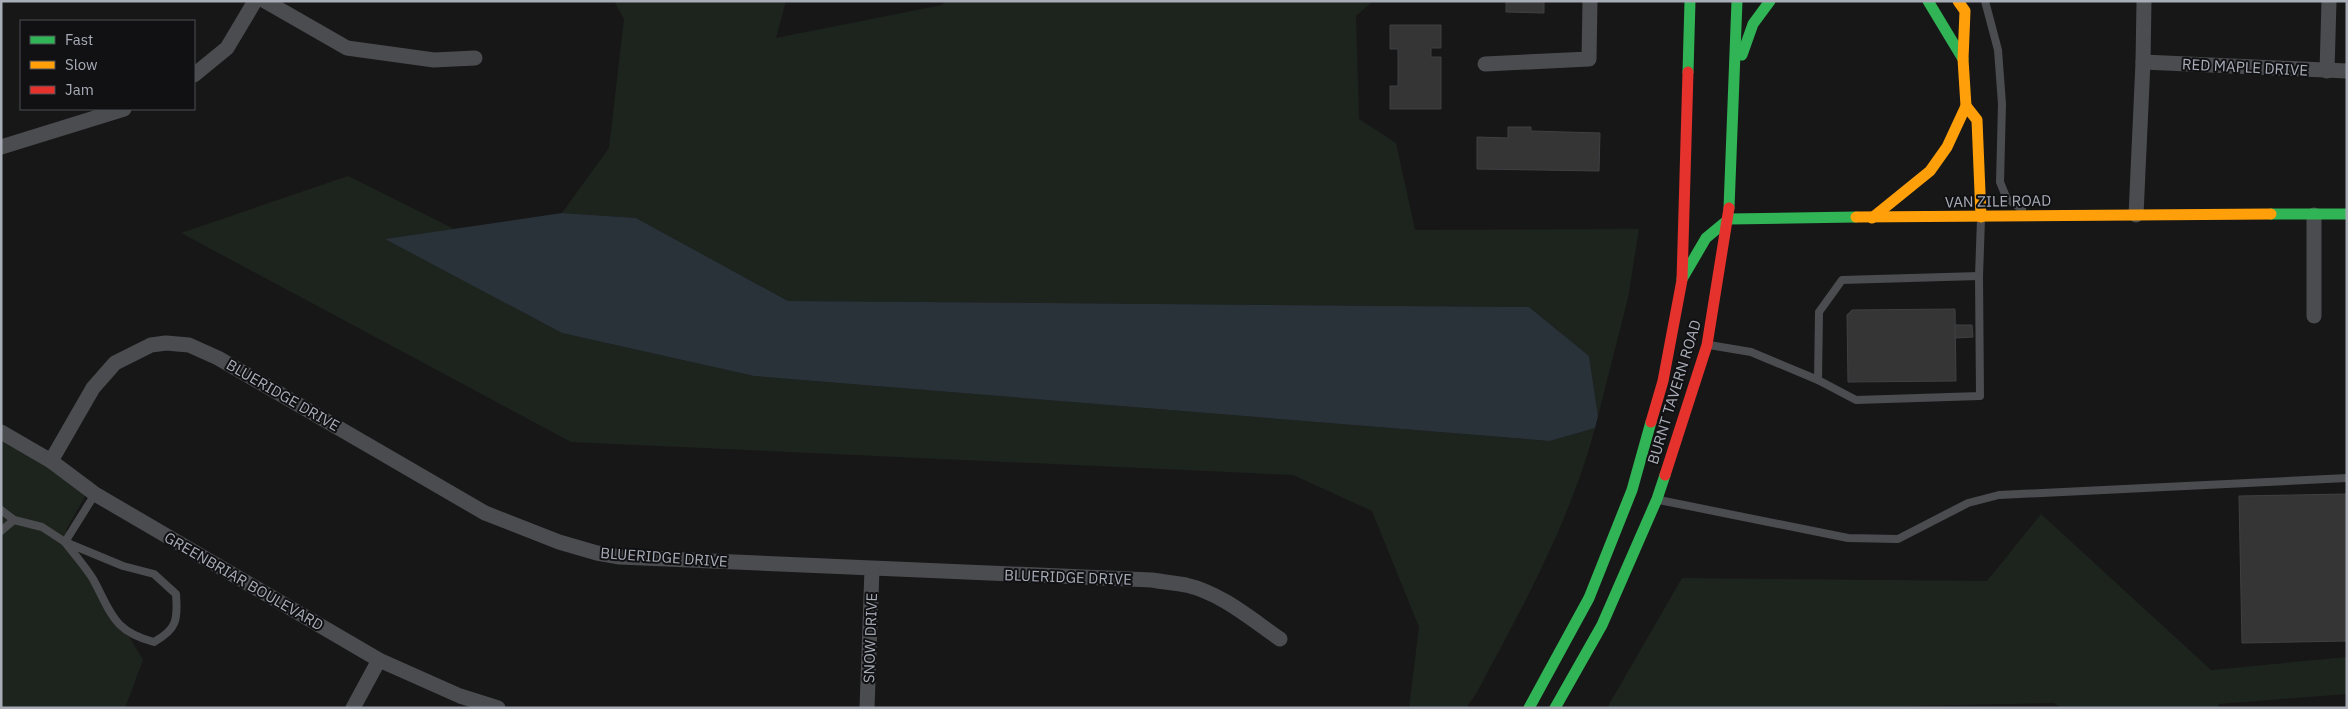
<svg xmlns="http://www.w3.org/2000/svg" width="2348" height="709" viewBox="0 0 2348 709" font-family="'IBM Plex Sans',sans-serif">
<style>
.green{fill:#1d241e}
.water{fill:#2a3239}
.building{fill:#353536;stroke:#3f4043}
.lines{fill:none;stroke-linecap:round;stroke-linejoin:round}
.lane{stroke:#4b4c50;stroke-width:8}
.street{stroke:#4b4c50;stroke-width:15}
.fast{stroke:#30b455;stroke-width:11}
.slow{stroke:#ff9f0a;stroke-width:11}
.jam{stroke:#e5322d;stroke-width:11}
.labels{text-anchor:middle;dominant-baseline:central;stroke-width:4;stroke-linejoin:round;paint-order:stroke}
.street-label{font-size:15px;fill:#a8adb8;stroke:#111113}
</style>
<rect width="100%" height="100%" fill="#171717"/>
<g class="green">
<path d="M614,1H786L776,38L942,5L946,1H1373L1356,16L1359,119L1396,143L1415,230L1639,229L1628,298L1598,416L1589,356L1529,307L788,301L636,218L562,213L609,148L624,19Z"/>
<path d="M348,176L454,229L386,239L562,333L754,376L1550,441L1595,428C1570,522 1522,608 1476,694L1466,708H1409L1419,627L1372,511L1293,475L571,442L181,233Z"/>
<path d="M1,428L93,482L66,530L143,660L125,708H1Z"/>
<path d="M2041,514L2211,670L2347,657V694L2219,704L2217,708H2061L2054,703L1809,708H1607L1682,578L1987,581Z"/>
</g>
<path class="water" d="M562,213L636,218L788,301L1529,307L1589,356L1598,416L1595,428L1550,441L754,376L562,333L385,239Z"/>
<g class="building">
<path d="M1506,1H1544V13L1506,12Z"/>
<path d="M1390,25H1441V48H1431V57H1441V109H1390V86H1398V49H1390Z"/>
<path d="M1508,127H1531V131L1600,133L1599,171L1477,169V137L1508,138Z"/>
<path d="M1955,309L1956,381L1848,382L1847,315L1852,310Z"/>
<path d="M1955,325H1972L1973,337L1955,338Z"/>
<path d="M2347,494V641L2242,643L2239,496Z"/>
</g>
<g class="lines">
<g class="lane">
<path d="M1985,1L1998,50L2002,104L2000,182L2007,199L2022,209"/>
<path d="M1709,345L1751,352L1818,380L1819,312L1842,280L1979,276"/>
<path d="M1818,380L1856,400L1980,396L1979,276L1981,219"/>
<path d="M1659,500L1848,538L1898,539L1968,503L1999,495L2347,478"/>
<path d="M1,510L14,520"/>
<path d="M1,531L14,520L42,527L65,542L123,566L154,574L176,594C178,620 177,629 154,642C113,631 112,614 93,579C85,566 74,554 65,542"/>
<path d="M65,542L95,494"/>
</g>
<g class="street">
<path d="M265,1L347,48L434,60L475,58"/>
<path d="M2143,62L2347,71"/>
<path d="M1485,64L1589,59L1590,1"/>
<path d="M2327,71L2329,1"/>
<path d="M194,75L227,48L255,1"/>
<path d="M1,147L124,109"/>
<path d="M2136,215L2143,62L2144,1"/>
<path d="M2314,215V316"/>
<path d="M1,432L51,461L95,494L379,660L460,696L498,708"/>
<path d="M51,461L93,388L115,363L151,345L166,343L189,345L218,358L485,513L559,542L597,553L620,557L1152,580C1163,582 1175,583 1186,585C1221,593 1251,619 1280,639"/>
<path d="M353,708L379,660"/>
<path d="M867,708L872,569"/>
</g>
<g class="fast">
<path d="M1928,1L1963,59"/>
<path d="M1742,55L1753,24L1770,1"/>
<path d="M1688,72L1690,1"/>
<path d="M1729,208L1737,1"/>
<path d="M2271,214H2347"/>
<path d="M1682,279L1706,238L1729,219L1856,217"/>
<path d="M1529,708L1589,598L1632,490L1651,422"/>
<path d="M1555,708L1602,625L1657,499L1665,475"/>
</g>
<g class="slow">
<path d="M1966,106L1977,120L1981,217"/>
<path d="M1856,217L2271,214"/>
<path d="M1872,218L1930,171L1947,147L1966,106L1963,59L1965,11L1958,1"/>
</g>
<g class="jam">
<path d="M1651,422L1663,381L1682,280L1688,72"/>
<path d="M1665,475L1707,345L1729,208"/>
</g>
</g>
<g class="labels">
<g class="street-label">
<text transform="translate(2245 67) rotate(3)">RED MAPLE DRIVE</text>
<text transform="translate(1998 201) rotate(-1)">VAN ZILE ROAD</text>
<text transform="translate(1674 392) rotate(-73)">BURNT TAVERN ROAD</text>
<text transform="translate(283 395) rotate(30)">BLUERIDGE DRIVE</text>
<text transform="translate(664 557) rotate(4)">BLUERIDGE DRIVE</text>
<text transform="translate(1068 577) rotate(2)">BLUERIDGE DRIVE</text>
<text transform="translate(244 581) rotate(30)">GREENBRIAR BOULEVARD</text>
<text transform="translate(870 638) rotate(-88)">SNOW DRIVE</text>
</g>
</g>
<rect width="2348" height="709" fill="none" stroke="#a8adb8" stroke-width="5"/>
<rect x="20" y="20" width="175" height="90" fill="#111113" stroke="#4d4f55"/>
<rect x="30" y="36" width="25" height="8" fill="#30b455" stroke="#4d4f55"/>
<text x="65" y="45" font-size="15" fill="#a8adb8">Fast</text>
<rect x="30" y="61" width="25" height="8" fill="#ff9f0a" stroke="#4d4f55"/>
<text x="65" y="70" font-size="15" fill="#a8adb8">Slow</text>
<rect x="30" y="86" width="25" height="8" fill="#e5322d" stroke="#4d4f55"/>
<text x="65" y="95" font-size="15" fill="#a8adb8">Jam</text>
</svg>
